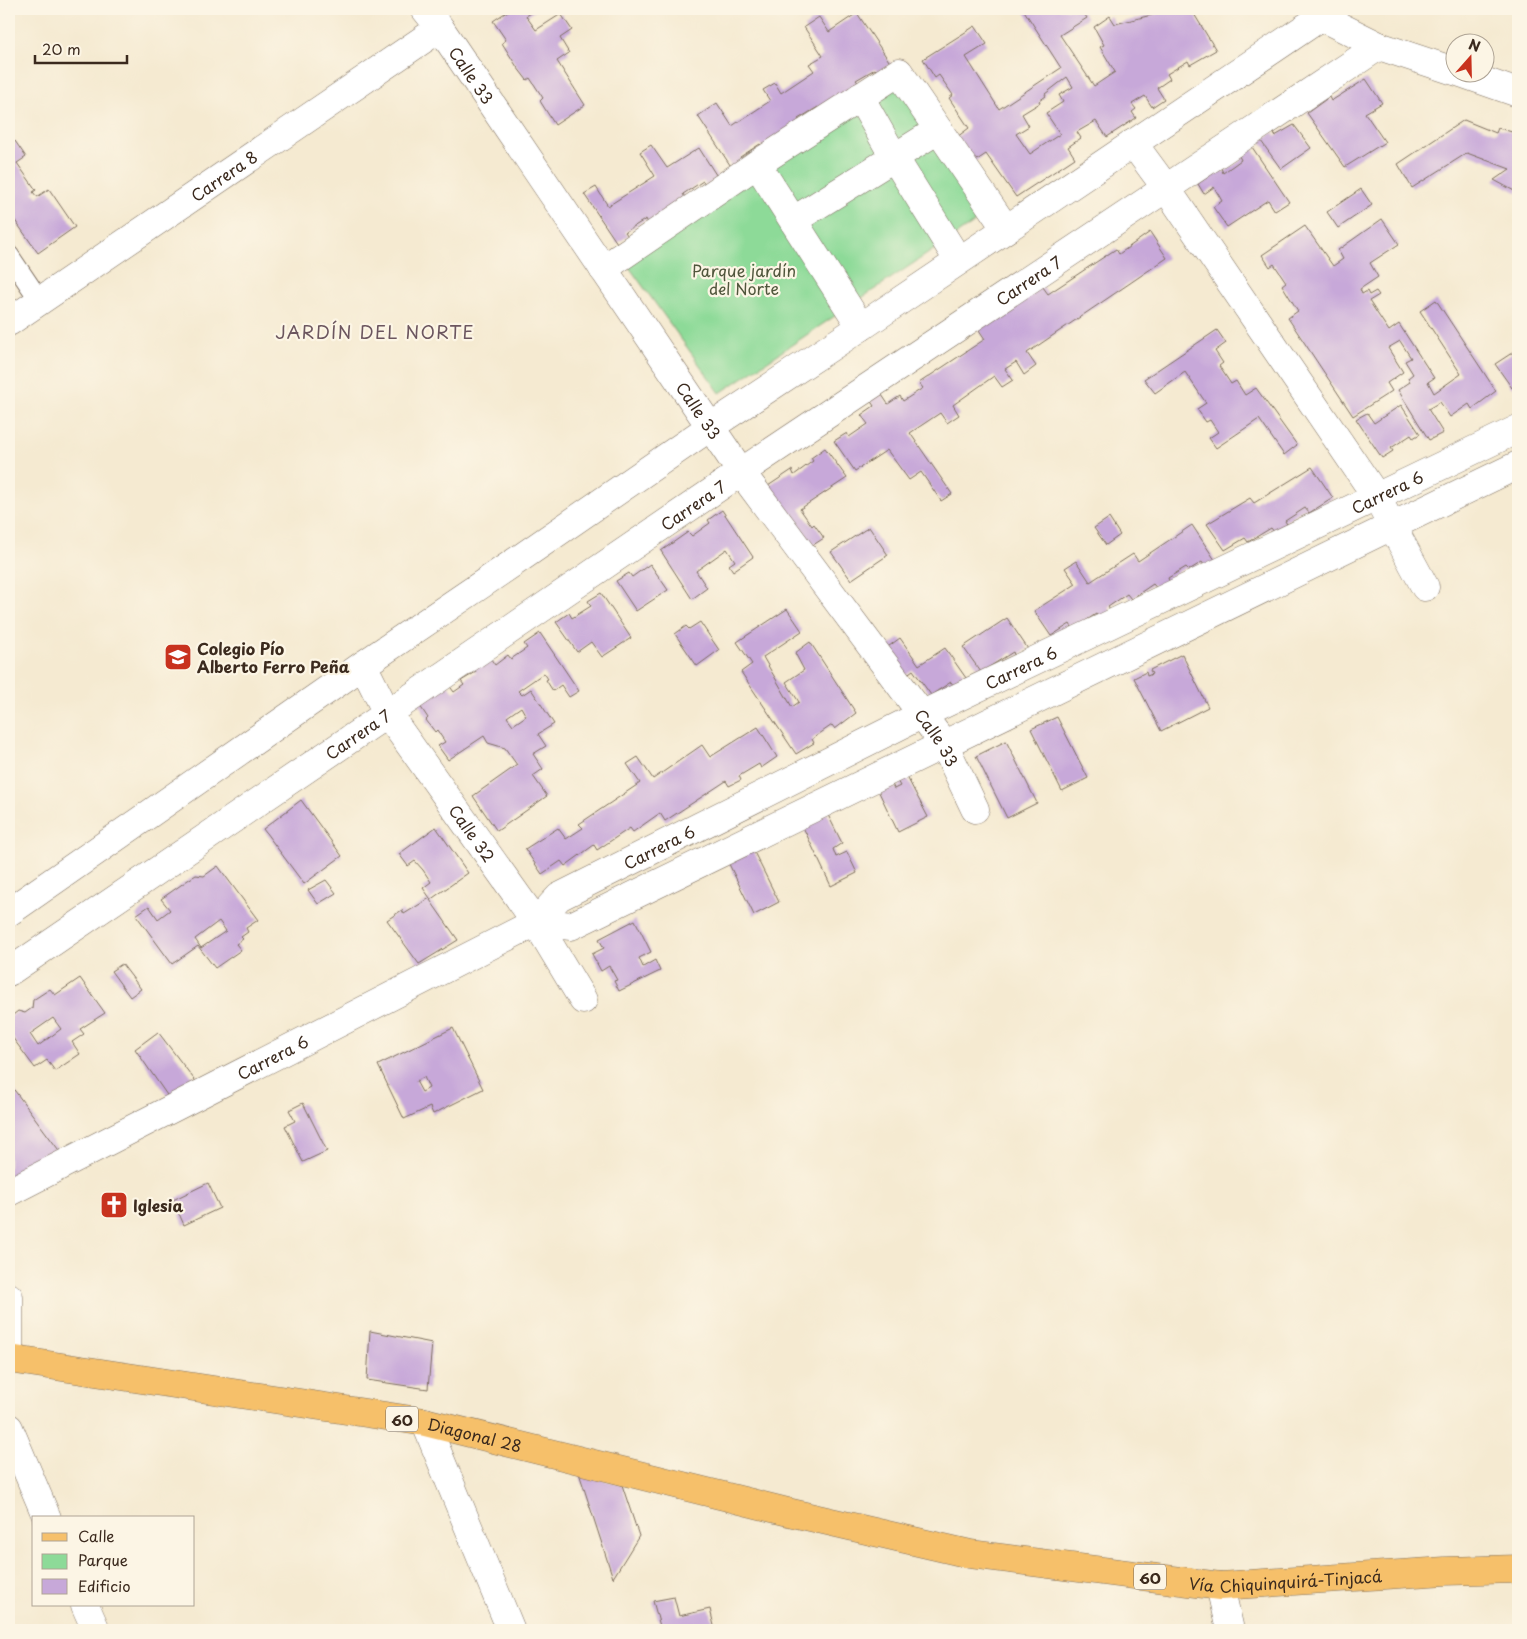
<svg xmlns="http://www.w3.org/2000/svg" width="1527" height="1639" viewBox="0 0 1527 1639" font-family="'Playpen Sans',sans-serif">
<style>
.green{fill:#8dda98;stroke:#64825b}
.building{fill:#c7a8d9;fill-rule:evenodd}
.lines{fill:none;stroke-linecap:round;stroke-linejoin:round}
.service-casing{stroke:#7c6d5d;stroke-width:21}
.minor-casing{stroke:#7c6d5d;stroke-width:29}
.primary-casing{stroke:#7c6d5d;stroke-width:29}
.service{stroke:#fff;stroke-width:19}
.minor{stroke:#fff;stroke-width:28}
.primary{stroke:#f6c06b;stroke-width:28}
.labels{text-anchor:middle;dominant-baseline:central;stroke-width:4.5;stroke-linejoin:round;paint-order:stroke}
.shield{fill:#fcf5e5;stroke:#75675a;stroke-width:1}
.shield-label{font-size:15px;font-weight:bold;fill:#3b2a1e}
.street-label{font-size:16px;fill:#3b2a1e;stroke:#fcf5e5}
.park-label{font-size:16px;fill:#50563c;stroke:#fcf5e5}
.poi-label{font-size:16px;font-weight:bold;fill:#3b2a1e;stroke:#fcf5e5;text-anchor:start}
.neighbourhood-label{font-size:18px;letter-spacing:1px;fill:#6c565f;stroke:#fcf5e5}
</style>
<rect width="100%" height="100%" fill="#fcf5e5"/>
<filter id="ink" filterUnits="userSpaceOnUse"><feTurbulence type="fractalNoise" baseFrequency=".02" numOctaves="2"/><feDisplacementMap in="SourceGraphic" scale="10" xChannelSelector="R" yChannelSelector="G"/><feConvolveMatrix kernelMatrix="1 2 1 2 8 2 1 2 1" color-interpolation-filters="sRGB"/></filter>
<filter id="wash" filterUnits="userSpaceOnUse"><feTurbulence type="fractalNoise" baseFrequency=".0096" numOctaves="4" result="noise"/><feDisplacementMap in="SourceGraphic" scale="20" xChannelSelector="R" yChannelSelector="G"/><feGaussianBlur stdDeviation="1.12" result="paint"/><feColorMatrix in="noise" values="0 0 0 0 0 0 0 0 0 0 0 0 0 0 0 0 0 1.4 0 .05"/><feComposite in="paint" operator="in"/></filter>
<g filter="url(#wash)">
<rect width="100%" height="100%" fill="#f5ead1"/>
<path class="green" d="M898,81L987,214L720,393L624,260Z"/>
<g id="blocks">
<g class="building">
<path d="M511,9H538L526,16L536,30L561,14L572,30L560,38L569,53L557,61L585,105L555,125L540,101L543,98L530,78L527,80L517,67L502,43L506,40L493,21Z"/>
<path d="M1023,9H1081L1087,18L1060,35L1094,86L1115,72L1100,47L1104,45L1094,27L1110,16L1115,24L1176,9H1191L1216,50L1190,65L1188,61L1167,74L1170,79L1157,88L1164,99L1152,107L1145,96L1132,104L1136,109L1132,112L1136,118L1107,137L1096,121L1077,132L1081,138L1068,147L1075,158L1016,197L986,154L974,162L957,137L969,128L949,98L953,95L939,75L935,78L923,59L975,26L987,44L966,57L999,109L1061,68ZM1067,77L1073,87L1059,95L1063,102L1046,113L1060,134L1030,154L1016,134L1029,126L1022,114L1040,103L1039,101L1046,96L1045,94Z"/>
<path d="M857,13L891,64L878,72L875,69L856,80L860,85L821,110L818,107L798,119L801,123L763,147L760,144L740,157L743,162L732,168L698,116L717,103L732,126L770,101L763,90L775,83L781,93L814,71L809,64L823,56L804,27L819,17L829,32Z"/>
<path d="M1366,79L1382,103L1365,113L1385,142L1345,167L1307,113L1329,97L1331,101Z"/>
<path d="M1464,120L1496,133L1498,128L1512,132L1518,128V193L1494,180L1510,169L1467,153L1412,188L1398,164Z"/>
<path d="M1294,125L1311,148L1281,169L1261,141L1274,132L1275,136Z"/>
<path d="M15,141L26,157L17,163L36,190L33,192L37,197L49,189L75,227L38,253L9,212V146Z"/>
<path d="M651,145L667,168L699,148L718,178L706,186L703,181L683,194L686,199L648,223L646,219L625,232L628,236L617,243L584,194L596,187L608,206L655,176L640,152Z"/>
<path d="M1252,147L1289,202L1275,211L1268,200L1227,227L1213,207L1222,201L1214,187L1204,194L1198,184L1221,168L1223,173L1241,160L1239,156Z"/>
<path d="M1361,189L1372,205L1338,228L1327,212Z"/>
<path d="M1382,219L1399,244L1370,263L1378,277L1360,289L1362,294L1367,291L1369,295L1376,291L1379,295L1369,301L1389,331L1399,324L1434,378L1428,382L1434,393L1461,374L1420,311L1436,300L1496,391L1472,409L1469,404L1450,417L1440,402L1428,409L1443,433L1429,440L1398,390L1410,382L1408,378L1413,374L1405,361L1411,358L1400,341L1388,348L1403,372L1387,383L1392,391L1353,416L1288,318L1298,311L1282,285L1286,282L1274,264L1270,267L1262,255L1305,226L1333,266L1343,259L1338,250Z"/>
<path d="M1150,232L1167,258L1027,353L1036,366L1024,375L1016,362L1005,369L1013,380L1002,387L994,376L953,405L959,415L947,423L940,413L910,433L952,494L941,501L921,472L909,480L887,450L855,471L834,441L847,433L849,437L868,424L861,415L874,406L870,400L880,392L888,404L900,396L903,401L923,388L919,383L985,339L977,327L1040,283L1048,294L1116,249L1119,254Z"/>
<path d="M1217,330L1226,343L1215,351L1223,363L1219,366L1231,384L1236,381L1245,395L1256,388L1297,445L1284,455L1259,419L1216,448L1209,438L1218,432L1210,420L1206,422L1197,409L1206,403L1185,372L1155,393L1144,379Z"/>
<path d="M1518,349V384L1512,388L1495,364Z"/>
<path d="M1401,405L1420,434L1413,438L1411,435L1391,448L1393,451L1382,458L1356,419L1367,413L1374,423Z"/>
<path d="M825,448L847,478L800,509L812,526L814,524L824,538L810,547L768,486L792,470L794,475L813,461L811,458Z"/>
<path d="M1312,467L1333,498L1309,513L1305,508L1285,521L1288,526L1275,533L1271,528L1248,542L1245,538L1225,550L1207,524L1250,498L1254,503Z"/>
<path d="M722,510L753,557L733,571L729,565L735,561L727,549L696,571L707,588L692,599L661,551L688,532L692,536L710,523L708,520Z"/>
<path d="M1109,518L1120,535L1106,545L1094,528Z"/>
<path d="M1192,525L1217,563L1207,570L1202,562L1189,570L1186,567L1168,578L1170,583L1159,591L1153,584L1131,599L1127,594L1108,607L1111,612L1100,619L1096,614L1073,629L1070,624L1051,636L1034,611L1076,584L1065,568L1076,561L1090,582L1133,554L1138,561Z"/>
<path d="M869,527L888,555L851,580L831,552Z"/>
<path d="M650,564L668,590L636,611L616,581L629,573L632,577Z"/>
<path d="M601,593L631,638L602,657L591,642L577,652L556,622L569,613L572,618L591,606L588,601Z"/>
<path d="M787,609L802,631L763,657L792,707L799,702L786,682L804,670L795,653L810,642L856,713L835,729L832,725L812,739L814,743L796,754L741,672L752,664L737,642Z"/>
<path d="M1007,618L1028,649L1015,657L1013,652L981,672L963,647Z"/>
<path d="M700,622L719,650L697,666L675,634L686,626L689,629Z"/>
<path d="M540,633L579,691L569,697L561,685L553,691L546,680L548,679L544,673L518,691L522,695L531,689L554,724L538,734L546,746L533,754L543,769L533,776L547,796L497,831L473,796L517,765L505,748L488,743L484,736L448,760L438,746L445,742L437,730L435,732L426,720L428,718L418,703L448,684L454,692L464,685L461,681L476,672L469,660L484,649L495,665L508,655L511,659L527,648L524,644ZM521,707L526,716L513,725L507,717Z"/>
<path d="M900,638L919,665L945,648L966,678L954,686L951,682L931,695L913,670L902,678L885,649Z"/>
<path d="M1182,654L1208,707L1161,731L1134,678L1146,672L1147,676L1152,674L1150,670Z"/>
<path d="M1057,717L1088,778L1062,791L1031,729Z"/>
<path d="M758,727L777,757L761,768L759,764L739,776L741,780L729,786L726,781L665,821L660,813L633,832L630,828L597,850L594,845L565,866L561,861L542,874L525,849L558,828L566,839L583,828L579,824L640,783L627,764L638,757L653,779L702,745L710,757Z"/>
<path d="M1006,741L1037,803L1007,818L976,756Z"/>
<path d="M906,775L928,817L898,832L877,788L891,781L894,789L900,786L896,779Z"/>
<path d="M301,800L342,856L304,884L263,829Z"/>
<path d="M827,813L842,843L833,849L836,857L847,852L857,873L831,886L802,825Z"/>
<path d="M436,827L468,873L430,900L458,940L419,964L387,920L402,910L404,914L430,898L423,888L431,882L423,870L415,861L408,866L399,854Z"/>
<path d="M753,850L779,902L754,915L727,860Z"/>
<path d="M218,866L258,920L246,928L248,932L241,937L243,939L236,944L241,950L215,968L198,946L172,964L136,915L149,906L158,919L170,910L161,899L188,880L196,875L204,876ZM219,921L226,931L201,948L195,939Z"/>
<path d="M326,880L336,893L318,904L308,890Z"/>
<path d="M635,920L651,952L639,958L643,967L655,960L660,971L619,991L614,981L617,980L609,966L601,971L592,954L604,948L599,939Z"/>
<path d="M122,964L141,989L130,997L111,971Z"/>
<path d="M80,978L105,1013L80,1029L84,1034L72,1042L80,1054L77,1056L55,1071L47,1060L35,1068L9,1033V1018L18,1011L25,1013L32,1008L33,1000L50,989L55,995ZM53,1018L61,1029L38,1046L30,1034Z"/>
<path d="M453,1028L483,1089L433,1114L430,1107L404,1119L378,1065ZM424,1077L429,1088L422,1092L416,1081Z"/>
<path d="M158,1032L197,1083L169,1098L135,1049Z"/>
<path d="M9,1083L61,1153L9,1178Z"/>
<path d="M303,1103L327,1151L303,1162L285,1126L295,1121L289,1110Z"/>
<path d="M208,1183L220,1208L184,1225L173,1200Z"/>
<path d="M370,1331L432,1343L428,1389L367,1380Z"/>
<path d="M579,1473L622,1485L639,1536L613,1578Z"/>
<path d="M674,1597L679,1616L710,1609L715,1630H661L653,1601Z"/>
</g>
</g>
</g>
<g filter="url(#ink)">
<use href="#blocks" fill-opacity="0" stroke="#7c6d5d" stroke-width="1"/>
<g class="lines">
<defs>
<path id="service" d="M9,255L40,301"/>
<g id="minor">
<path id="s1" d="M425,9L440,28L741,472L944,744L975,809"/>
<path d="M1458,72L1518,93"/>
<path d="M860,97L894,157L958,260"/>
<path d="M1133,143L1166,188L1376,496L1425,587"/>
<path d="M757,164L861,327"/>
<path d="M794,220L938,130"/>
<path d="M603,269L757,164L899,72L1006,229"/>
<path id="s2" d="M9,322L440,28"/>
<path id="s3" d="M363,665L387,713L536,922L583,1000"/>
<path d="M9,912L363,665L522,557L710,427L861,327L1321,17L1379,46L1454,71"/>
<path d="M536,922L571,926L1392,526L1518,465"/>
<path id="s4" d="M9,972L741,472L1379,46"/>
<path id="s5" d="M9,1192L536,922L559,897L921,715L1518,429"/>
<path d="M9,1297V1359"/>
<path d="M425,1422L511,1630"/>
<path d="M9,1428L47,1518"/>
<path d="M1220,1586L1230,1630"/>
<path d="M85,1605L96,1630"/>
</g>
<g id="primary">
<path id="s6" d="M9,1359L425,1422L788,1512L970,1554L1220,1586L1445,1571L1518,1569"/>
</g>
</defs>
<use href="#service" class="service-casing"/>
<use href="#minor" class="minor-casing"/>
<use href="#primary" class="primary-casing"/>
<use href="#service" class="service"/>
<use href="#minor" class="minor"/>
<use href="#primary" class="primary"/>
</g>
</g>
<defs>
<symbol id="university-square" viewBox="-11 -11 22 22"><rect x="-9" y="-9" width="18" height="18" rx="4" fill="#c8321e" stroke="#fcf5e5"/><path d="M0-5L7-2L0 1L-7-2ZM-4 1L0 2.5L4 1V4Q0 6-4 4Z" fill="#fff"/></symbol>
<symbol id="church-square" viewBox="-11 -11 22 22"><rect x="-9" y="-9" width="18" height="18" rx="4" fill="#c8321e" stroke="#fcf5e5"/><path d="M-1.2-6h2.4v3.5h3.3v2.4h-3.3V6h-2.4V-.1h-3.3v-2.4h3.3Z" fill="#fff"/></symbol>
</defs>
<g fill-rule="evenodd">
<use href="#university-square" x="162" y="641" width="32" height="32"/>
<use href="#church-square" x="98" y="1189" width="32" height="32"/>
</g>
<g class="labels">
<g class="shield">
<rect x="386" y="1406.5" width="32" height="25" rx="4"/>
<rect x="1134" y="1564.5" width="32" height="25" rx="4"/>
</g>
<g class="shield-label">
<text x="402" y="1419">60</text>
<text x="1150" y="1577">60</text>
</g>
<g class="street-label">
<text stroke="none"><textPath href="#s1" startOffset="81">Calle 33</textPath></text>
<text stroke="none"><textPath href="#s2" startOffset="260">Carrera 8</textPath></text>
<text stroke="none"><textPath href="#s4" startOffset="1232">Carrera 7</textPath></text>
<text stroke="none"><textPath href="#s1" startOffset="486">Calle 33</textPath></text>
<text stroke="none"><textPath href="#s5" startOffset="1548">Carrera 6</textPath></text>
<text stroke="none"><textPath href="#s4" startOffset="828">Carrera 7</textPath></text>
<text stroke="none"><textPath href="#s5" startOffset="1142">Carrera 6</textPath></text>
<text stroke="none"><textPath href="#s4" startOffset="422">Carrera 7</textPath></text>
<text stroke="none"><textPath href="#s1" startOffset="891">Calle 33</textPath></text>
<text stroke="none"><textPath href="#s3" startOffset="201">Calle 32</textPath></text>
<text stroke="none"><textPath href="#s5" startOffset="738">Carrera 6</textPath></text>
<text stroke="none"><textPath href="#s5" startOffset="296">Carrera 6</textPath></text>
<text stroke="none"><textPath href="#s6" startOffset="472">Diagonal 28</textPath></text>
<text stroke="none"><textPath href="#s6" startOffset="1299">Vía Chiquinquirá-Tinjacá</textPath></text>
</g>
<g class="park-label">
<text x="744" y="270">Parque jardín<tspan x="744" dy="18">del Norte</tspan></text>
</g>
<g class="poi-label">
<text x="197" y="648">Colegio Pío<tspan x="197" dy="18">Alberto Ferro Peña</tspan></text>
<text x="133" y="1205">Iglesia</text>
</g>
<g class="neighbourhood-label">
<text x="375" y="331">JARDÍN DEL NORTE</text>
</g>
</g>
<rect width="1527" height="1639" fill="none" stroke="#fcf5e5" stroke-width="30"/>
<rect x="32" y="1516" width="162" height="90" fill="#fcf5e5" stroke="#afa495"/>
<rect x="42" y="1533" width="25" height="8" fill="#f6c06b" stroke="#afa495"/>
<text x="78" y="1542" font-size="15" fill="#3b2a1e">Calle</text>
<rect x="42" y="1554" width="25" height="15" fill="#8dda98" stroke="#afa495"/>
<text x="78" y="1566" font-size="15" fill="#3b2a1e">Parque</text>
<rect x="42" y="1579" width="25" height="15" fill="#c7a8d9" stroke="#afa495"/>
<text x="78" y="1592" font-size="15" fill="#3b2a1e">Edificio</text>
<g transform="translate(1470 58) rotate(20)"><circle r="24" fill="#fcf5e5" stroke="#afa495"/>
<path d="M0-4L9 19L0 12L-9 19Z" fill="#c8321e"/>
<text y="-8" font-size="14" font-weight="bold" text-anchor="middle" fill="#3b2a1e">N</text>
</g>
<path d="M35 55v8h92v-8" fill="none" stroke="#3b2a1e" stroke-width="2.5"/>
<text x="42" y="55" font-size="15" fill="#3b2a1e" stroke="#fcf5e5" stroke-width="4" paint-order="stroke">20 m</text>
</svg>
